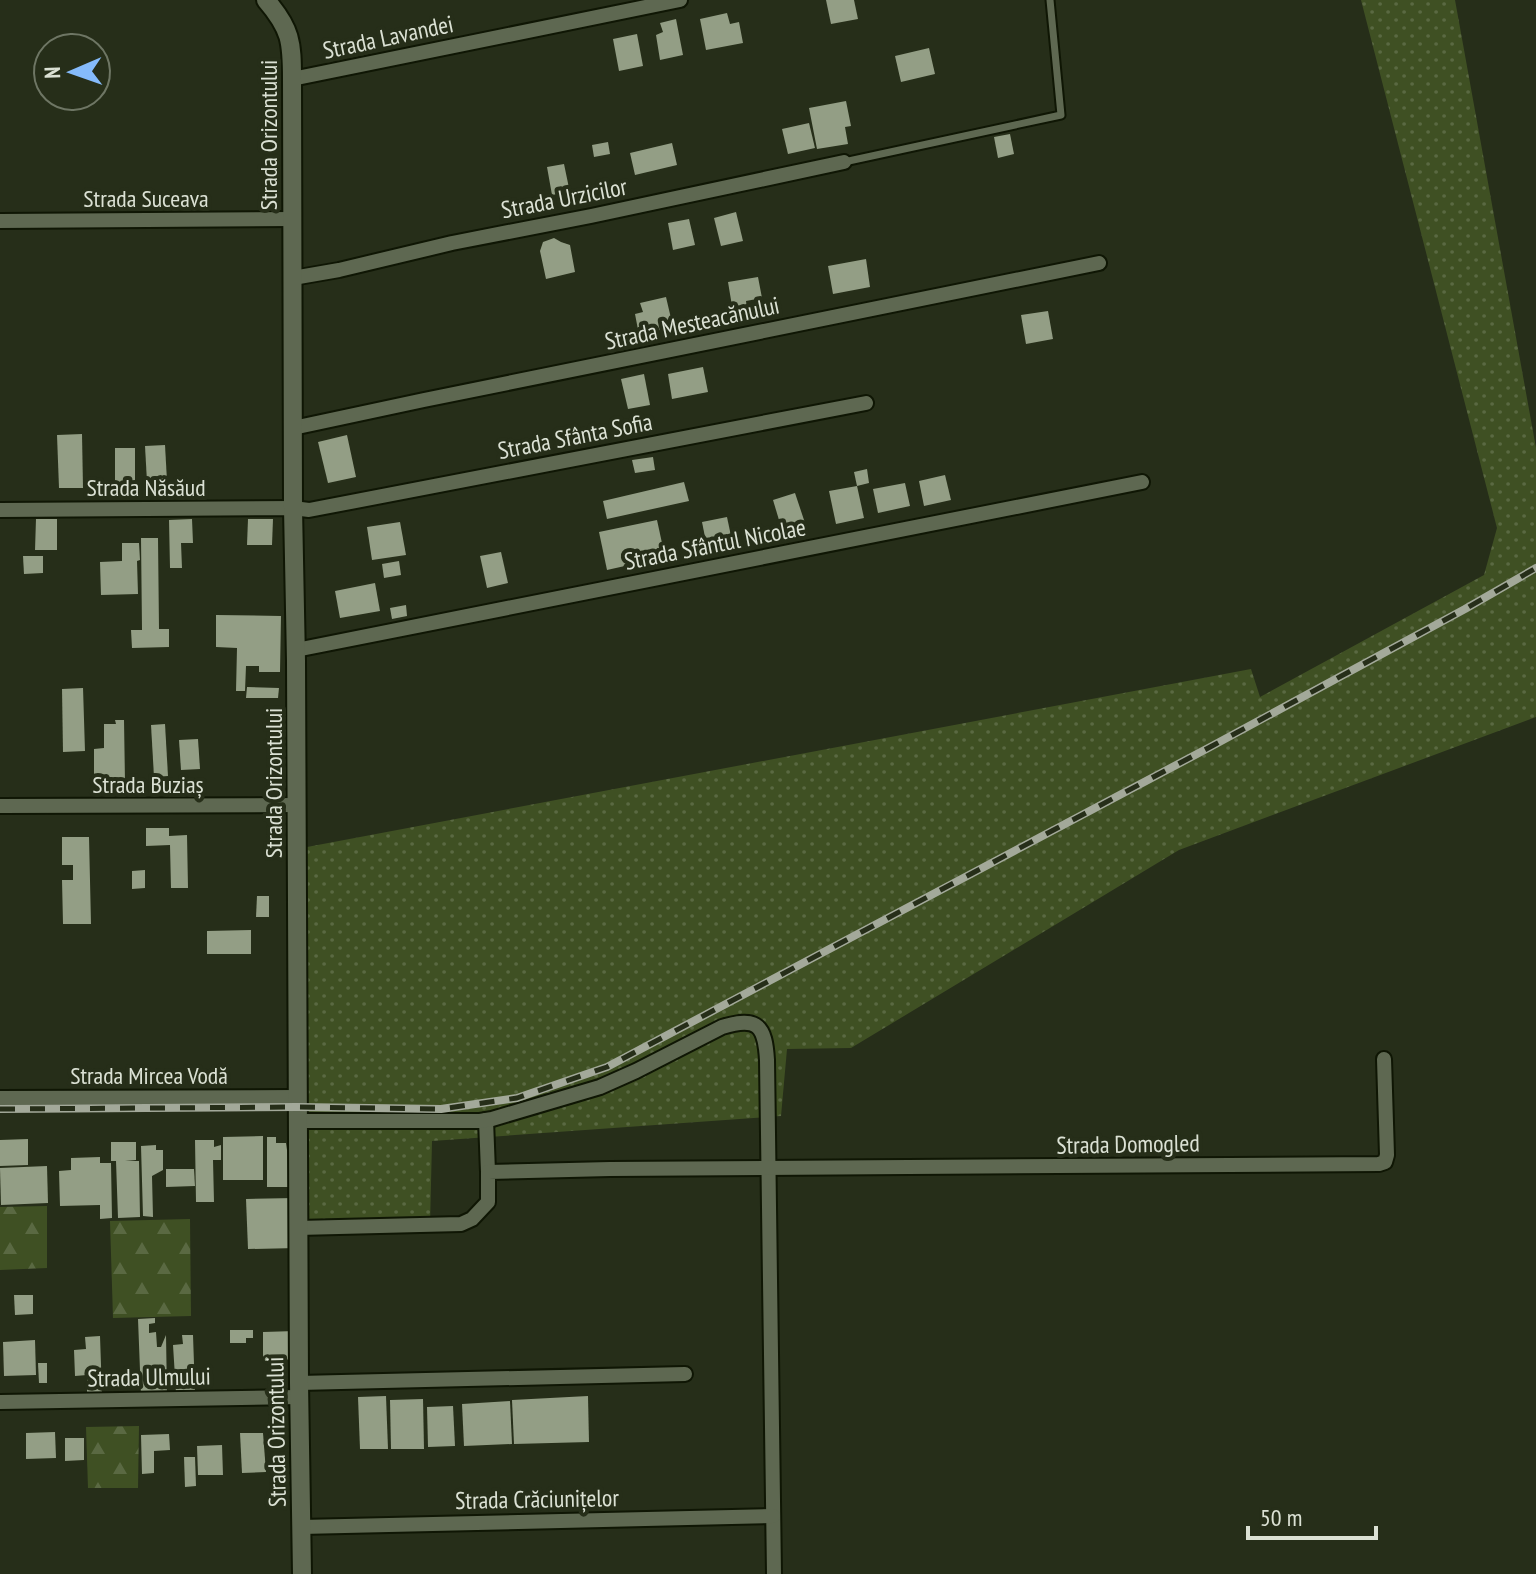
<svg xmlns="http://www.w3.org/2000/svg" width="1536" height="1574" viewBox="0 0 1536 1574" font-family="'PT Sans Narrow',sans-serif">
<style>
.green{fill:url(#green-dots)}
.forest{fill:url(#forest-firs)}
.building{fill:#939e85}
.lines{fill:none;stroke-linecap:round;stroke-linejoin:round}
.service-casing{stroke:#0f1604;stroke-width:11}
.minor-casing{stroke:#0f1604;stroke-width:18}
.tertiary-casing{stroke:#0f1604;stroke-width:22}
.service{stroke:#5e6851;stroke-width:7}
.minor{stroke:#5e6851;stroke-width:14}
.tertiary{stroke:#5e6851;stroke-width:18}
.rail-casing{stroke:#a3a99a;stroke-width:8}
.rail{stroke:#262e19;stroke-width:5;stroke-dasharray:15;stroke-linecap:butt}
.labels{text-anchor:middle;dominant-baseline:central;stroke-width:8;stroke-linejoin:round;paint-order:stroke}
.street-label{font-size:24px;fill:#dbe1d4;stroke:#262e19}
</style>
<defs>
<pattern id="green-dots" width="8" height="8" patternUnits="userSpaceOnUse" patternTransform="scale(2)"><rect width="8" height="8" fill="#3f5023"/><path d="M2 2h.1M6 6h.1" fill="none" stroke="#5a6942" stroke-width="1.8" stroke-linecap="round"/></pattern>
<pattern id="forest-firs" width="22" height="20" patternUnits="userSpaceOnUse" patternTransform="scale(2)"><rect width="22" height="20" fill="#3f5023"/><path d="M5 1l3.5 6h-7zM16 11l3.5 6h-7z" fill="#5a6942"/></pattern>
</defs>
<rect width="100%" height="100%" fill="#262e19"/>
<path class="green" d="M1361,0H1455L1536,448V717L1179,850L851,1048L787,1049L781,1116L432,1141L430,1225L308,1226L307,847L1251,669L1260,697L1484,575L1497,528Z"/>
<g class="forest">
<path d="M47,1206V1268L0,1270V1207Z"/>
<path d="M190,1219L191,1316L113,1318L110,1221Z"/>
<path d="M139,1426L138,1488H88L86,1427Z"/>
</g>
<g class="building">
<path d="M826,0H854L858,19L831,24Z"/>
<path d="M727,13L730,24L739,22L743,43L706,50L700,19Z"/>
<path d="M676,19L683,55L660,60L656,35L663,32L660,23Z"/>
<path d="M637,34L643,66L619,71L613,39Z"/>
<path d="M929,48L935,74L901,82L895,56Z"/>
<path d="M846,101L851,126L845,127L848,144L817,149L809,108Z"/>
<path d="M809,123L815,148L788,154L782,129Z"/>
<path d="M1010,134L1014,154L998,158L994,137Z"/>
<path d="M608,142L610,154L594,157L592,145Z"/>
<path d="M672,143L677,165L635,175L630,153Z"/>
<path d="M564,164L569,188L562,189L563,193L552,195L547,167Z"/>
<path d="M736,212L743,241L721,246L714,218Z"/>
<path d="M689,219L695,245L673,250L668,223Z"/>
<path d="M554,238L561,242L570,245L575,272L546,279L540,251L543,242Z"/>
<path d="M866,259L870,287L833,294L828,266Z"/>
<path d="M758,277L762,298L746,301L747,309L733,312L728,282Z"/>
<path d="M666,297L673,327L639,335L635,314L643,312L640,303Z"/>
<path d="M1048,311L1053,339L1026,344L1021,315Z"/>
<path d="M703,367L708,392L672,399L668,374Z"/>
<path d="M644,374L650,405L628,409L621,379Z"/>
<path d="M82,434L83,488H59L57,435Z"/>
<path d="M347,435L356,477L328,483L318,442Z"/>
<path d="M165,445L167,481L147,482L145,446Z"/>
<rect x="115" y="448" width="20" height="36"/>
<path d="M653,457L655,470L635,473L632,460Z"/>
<path d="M867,469L869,483L857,486L854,472Z"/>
<path d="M945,475L951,500L924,506L919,481Z"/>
<path d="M684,482L689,501L607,519L603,501Z"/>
<path d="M905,483L910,506L878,513L873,489Z"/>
<path d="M857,486L864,518L836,524L829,491Z"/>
<path d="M795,493L805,523L782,530L773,500Z"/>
<path d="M727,517L731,536L706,542L702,522Z"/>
<path d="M36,519H57V550H35Z"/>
<path d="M192,519L193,543H181L182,568H170L169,520Z"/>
<path d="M248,519H273L272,545H247Z"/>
<path d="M657,520L665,557L607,570L599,532Z"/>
<path d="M400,522L406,555L372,560L367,527Z"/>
<path d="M141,538H158L159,629H169V647L132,648L131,630H142Z"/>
<path d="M122,543H139L140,560L137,561L138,594L101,595L100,562L122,561Z"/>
<path d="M501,552L508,583L487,588L480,556Z"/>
<path d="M23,556H43V573L24,574Z"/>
<path d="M399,561L401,575L384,578L382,564Z"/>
<path d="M375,583L380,611L340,618L335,591Z"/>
<path d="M406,605L407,616L392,619L390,608Z"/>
<path d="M216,615L281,616L280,672H259V666H246L245,691H236L237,648L216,647Z"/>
<path d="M247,687L279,688L278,698H246Z"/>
<path d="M83,688L85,751L63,752L62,689Z"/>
<path d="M115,720H124L125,782L94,783V749L104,748V724H116Z"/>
<path d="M165,724L168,776L154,777L151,725Z"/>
<path d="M198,739L200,769L181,770L179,740Z"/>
<path d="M146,828H169V836L187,835L188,888H171L170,845L146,846Z"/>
<path d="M62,837H89L91,924H63L62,880H73V865H62Z"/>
<path d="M145,870V888L132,889V871Z"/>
<path d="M257,896H269V917H256Z"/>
<path d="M251,930V954H207V931Z"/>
<path d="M263,1136V1180H223V1137Z"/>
<path d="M267,1137H276V1143H286L287,1150L296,1149V1187H267Z"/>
<path d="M28,1139V1165L0,1166V1140Z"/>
<path d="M195,1140H214V1147L221,1145V1160H213L214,1202H196Z"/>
<path d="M111,1142H136V1160L125,1161H139L140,1217L118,1218L116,1161H111Z"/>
<path d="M156,1145V1150H163V1170L152,1176L153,1217L143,1216L141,1146Z"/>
<path d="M100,1157V1163H111L112,1218L100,1219V1205L60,1206L59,1171L71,1170V1158Z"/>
<path d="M47,1166L48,1203L1,1205L0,1168Z"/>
<path d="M166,1169H194L195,1186L166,1187Z"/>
<path d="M295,1198L297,1248L248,1249L246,1199Z"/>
<path d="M14,1295H33V1314L15,1315Z"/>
<path d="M155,1318V1323L149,1324V1333L156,1332L157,1347H161L166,1335L167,1395L141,1396L138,1319Z"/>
<path d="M230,1330H253V1338H246V1343H230Z"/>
<path d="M295,1331L296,1359L263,1361V1332Z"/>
<path d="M182,1335H193L195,1393H176L173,1345L183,1344Z"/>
<path d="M100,1336L102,1394H87V1375L75,1376L74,1350L86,1349L85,1337Z"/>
<path d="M35,1340L36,1375L4,1376L3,1342Z"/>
<path d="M38,1363H47V1383H39Z"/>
<path d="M386,1396L388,1449H360L358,1397Z"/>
<path d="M588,1396L589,1442L514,1444L512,1400Z"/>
<path d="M423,1399L424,1449H391L390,1400Z"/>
<path d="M510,1401L512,1444L464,1446L462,1404Z"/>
<path d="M453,1406L455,1446L428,1447L427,1407Z"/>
<path d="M55,1432L56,1458L26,1459V1433Z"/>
<path d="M240,1433H263L266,1472L242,1473Z"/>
<path d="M169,1434L170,1450L154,1451V1473L142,1474L141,1435Z"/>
<path d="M65,1438H84V1460L65,1461Z"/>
<path d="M222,1445L223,1475H198L197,1446Z"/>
<path d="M184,1457H195L196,1486L185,1487Z"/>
</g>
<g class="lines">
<defs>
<path id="service" d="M844,162L1061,115L1050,0"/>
<g id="minor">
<path d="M292,79L680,0"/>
<path d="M0,221L293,219"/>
<path d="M293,278L339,270L452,243L591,216L844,162"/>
<path d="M293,428L424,400L1099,263"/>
<path d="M0,510L293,508L309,510L866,403"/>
<path d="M296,650L1142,482"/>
<path d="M0,806L297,805"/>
<path d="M0,1098L297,1097"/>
<path d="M486,1120L488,1172"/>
<path d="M298,1121H480L492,1119L600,1087L636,1071L722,1027C758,1016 765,1026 767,1060L774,1574"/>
<path d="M298,1228L461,1224L472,1219L488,1202V1172L610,1169L1379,1164L1385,1162L1387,1155L1384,1059"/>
<path d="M299,1383L685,1374"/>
<path d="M0,1402L299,1397"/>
<path d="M301,1527L773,1516"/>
</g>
<path id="tertiary" d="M266,0C291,29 292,42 292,79L293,508L296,661L299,1383L302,1574"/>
</defs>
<use href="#service" class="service-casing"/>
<use href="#minor" class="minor-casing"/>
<use href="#tertiary" class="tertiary-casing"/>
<use href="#service" class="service"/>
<use href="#minor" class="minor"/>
<use href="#tertiary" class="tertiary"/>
<defs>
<path id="rail" d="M0,1109L298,1107L441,1109L517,1098L607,1067L1212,746L1465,609L1536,568"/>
</defs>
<use href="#rail" class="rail-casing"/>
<use href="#rail" class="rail"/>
</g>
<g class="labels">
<g class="street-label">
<text transform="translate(388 37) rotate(-12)">Strada Lavandei</text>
<text transform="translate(268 135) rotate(-90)">Strada Orizontului</text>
<text x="146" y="198">Strada Suceava</text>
<text transform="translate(564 198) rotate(-11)">Strada Urzicilor</text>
<text transform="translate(692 323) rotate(-12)">Strada Mesteacănului</text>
<text transform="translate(575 436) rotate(-11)">Strada Sfânta Sofia</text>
<text x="146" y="487">Strada Năsăud</text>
<text transform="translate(715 544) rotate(-11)">Strada Sfântul Nicolae</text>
<text transform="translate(273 783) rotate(-90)">Strada Orizontului</text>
<text x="148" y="784">Strada Buziaș</text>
<text x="149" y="1075">Strada Mircea Vodă</text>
<text transform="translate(1128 1144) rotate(-1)">Strada Domogled</text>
<text transform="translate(149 1377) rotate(-1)">Strada Ulmului</text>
<text transform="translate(276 1432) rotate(-91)">Strada Orizontului</text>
<text transform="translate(537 1499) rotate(-1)">Strada Crăciunițelor</text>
</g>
</g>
<g transform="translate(72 72) rotate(268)"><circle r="38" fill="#262e19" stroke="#6e7664" stroke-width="2"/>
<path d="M0-6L14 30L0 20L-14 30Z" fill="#85bbfb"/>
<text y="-12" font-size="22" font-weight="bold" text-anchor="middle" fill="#dbe1d4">N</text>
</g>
<path d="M1248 1526v12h128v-12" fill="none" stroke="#dbe1d4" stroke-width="4"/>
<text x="1260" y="1526" font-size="24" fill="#dbe1d4" stroke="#262e19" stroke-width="6" paint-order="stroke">50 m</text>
</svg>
